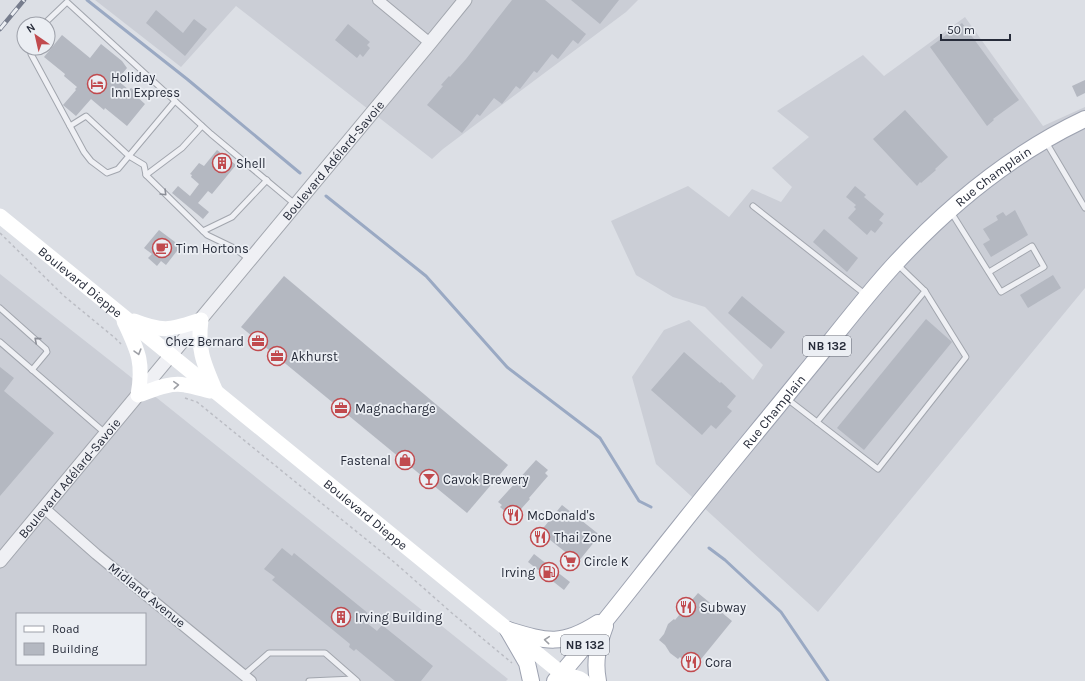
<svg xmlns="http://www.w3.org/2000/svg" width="1085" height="681" viewBox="0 0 1085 681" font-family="Karla,sans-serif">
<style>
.built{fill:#cbced6;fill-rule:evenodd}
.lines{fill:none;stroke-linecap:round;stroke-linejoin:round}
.stream{stroke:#9aa9c3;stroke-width:3}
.building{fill:#b4b8c1}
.service-casing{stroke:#a2a6ae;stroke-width:7}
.minor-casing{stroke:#a2a6ae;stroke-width:12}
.tertiary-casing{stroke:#a2a6ae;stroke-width:15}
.primary-casing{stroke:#9da2b0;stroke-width:18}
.path{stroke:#bbbdc4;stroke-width:1.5;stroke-dasharray:3 3;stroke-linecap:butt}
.service{stroke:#eff0f4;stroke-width:5}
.minor{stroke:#eff0f4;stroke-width:10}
.tertiary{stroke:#eff0f4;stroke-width:13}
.secondary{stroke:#fff;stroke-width:15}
.primary{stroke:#fff;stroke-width:16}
.rail-casing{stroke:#777d8d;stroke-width:4.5}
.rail{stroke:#ebeef3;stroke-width:3;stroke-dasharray:9;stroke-linecap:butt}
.oneway{stroke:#8b8e97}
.oneway2{stroke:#9ea0a6}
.labels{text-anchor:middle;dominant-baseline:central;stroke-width:3.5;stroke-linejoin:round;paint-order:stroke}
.shield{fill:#ebeef3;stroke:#626672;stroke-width:1}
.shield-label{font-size:12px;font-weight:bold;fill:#272c3a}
.poi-label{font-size:13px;fill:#272c3a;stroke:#ebeef3;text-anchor:start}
.street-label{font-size:13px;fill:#272c3a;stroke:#ebeef3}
</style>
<rect width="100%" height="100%" fill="#dcdfe5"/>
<g class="built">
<path d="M95,0H638L626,12L443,149L432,159L236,6L181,67Z"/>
<path d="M965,17L1043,126L1085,107V288L818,612L656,464L632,377L664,330L689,320L753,380L763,365L705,307L673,297L636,275L611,221L688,186L729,217L752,189L781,202L792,187L772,168L809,137L777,111L863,55L884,76Z"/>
<path d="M0,274L122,370L508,679L506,681H0ZM17,614H145V664H17Z"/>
</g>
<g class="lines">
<g class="stream">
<path d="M87,0L187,79L300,173"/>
<path d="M326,196L426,276L507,367L600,438L639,501L651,507"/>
<path d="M709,548L725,560L781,612L828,681"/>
</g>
</g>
<g class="building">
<path d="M512,0H545L586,34L578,44L573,40L558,59L552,54L537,73L534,71L520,89L516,86L502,104L494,98L480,116L477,114L462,133L427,105L443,86L441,85L449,76L450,77L466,59Z"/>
<path d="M571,0H619L600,24Z"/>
<path d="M156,10L183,33L194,19L207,29L185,56L146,23Z"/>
<path d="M962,23L1019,100L993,119L994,120L987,126L930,47Z"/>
<path d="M348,24L370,42L367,45L370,48L363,57L360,54L357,58L335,40Z"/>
<path d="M62,35L90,58L101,44L122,61L127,68L117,80L129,90L131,88L137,93L135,95L145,104L127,126L105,108L104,110L91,99L76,116L63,105L76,90L75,89L77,87L64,76L65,74L44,57Z"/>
<path d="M1085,80V93L1077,97L1072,86Z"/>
<path d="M905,110L948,157L935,169L936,170L921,183L920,182L917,186L873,139Z"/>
<path d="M217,150L236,165L212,194L208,191L198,203L209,212L203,219L172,193L178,186L190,196L199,184L191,177L192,175L190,174L199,163L204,166Z"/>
<path d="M855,186L866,195L864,197L884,214L879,220L883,223L875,233L871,230L867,235L848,218L856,209L854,207L856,205L846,197Z"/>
<path d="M1015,210L1028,235L991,257L983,244L990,240L983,229L998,220L996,216L1003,212L1006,216Z"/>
<path d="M824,229L858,258L847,272L813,242Z"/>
<path d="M159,230L179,245L178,246L180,247L166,265L161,261L157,266L148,258L152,254L144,248Z"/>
<path d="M1053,275L1061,288L1028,308L1020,295Z"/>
<path d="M284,276L508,465L467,513L241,327Z"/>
<path d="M742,296L785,332L771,349L728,313Z"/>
<path d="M926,319L952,342L864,450L837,428Z"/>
<path d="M684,352L720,383L721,382L736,396L727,407L732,411L716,429L711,425L702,435L651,390Z"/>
<path d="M0,367L14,378L4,391L54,433L0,496Z"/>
<path d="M536,460L548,470L545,473L548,476L529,498L530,499L513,518L500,507L502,505L498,502Z"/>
<path d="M562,505L601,536L596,543L595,541L578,562L540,532Z"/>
<path d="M282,548L292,556L294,553L369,614L363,620L377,631L382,625L433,666L421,681H395L356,649L354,651L349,647L350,644L272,580L275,577L264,569Z"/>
<path d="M534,554L570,582L564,590L528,562Z"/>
<path d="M698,593L732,621L693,669L680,657L678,659L670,653L665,645L659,640L664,634L668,624L674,619L675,620Z"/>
</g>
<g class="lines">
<defs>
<g id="service">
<path d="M44,24L67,2L211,134L296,205"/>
<path d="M30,48L31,54L84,152L91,161L107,173L118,169L175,101"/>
<path d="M70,126L86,116L129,156L144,165L146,175L207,235L234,248L249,259"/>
<path d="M1046,142L1085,208"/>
<path d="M146,175L182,148L202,126"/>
<path d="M753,206L866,295"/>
<path d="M951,212L1001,292L1044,267L1032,246L989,272"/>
<path d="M203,231L232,217L267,180"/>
<path d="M0,308L46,349L47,352L32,370"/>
<path d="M0,342L105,433"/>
<path d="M786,398L817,422L925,291L897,264"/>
<path d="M817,422L878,469L966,357L925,291"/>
<path d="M245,674L269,653H325L357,681"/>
<path d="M309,681L354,679"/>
</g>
<g id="minor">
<path d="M378,0L430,43"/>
<path d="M44,508L96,554L251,681"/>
</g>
<g id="tertiary">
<path id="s1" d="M0,561L430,43L465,0"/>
</g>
<g id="primary">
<path d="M508,630C548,642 562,646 598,623"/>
<path d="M508,630L527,663L531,681"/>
<path id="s3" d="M555,681C598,632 637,580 678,529C719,477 762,426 804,374C834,338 862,300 894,265C949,205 1011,154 1085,119"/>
<path d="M598,681C594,661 598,645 605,626"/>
</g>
</defs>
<use href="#service" class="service-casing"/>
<use href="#minor" class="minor-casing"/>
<use href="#tertiary" class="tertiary-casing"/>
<use href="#primary" class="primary-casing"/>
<g class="path">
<path d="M0,233L64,296L115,338L121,344"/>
<path d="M185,398L197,402L394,562L453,614L512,663"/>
</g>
<use href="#service" class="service"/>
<use href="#minor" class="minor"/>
<use href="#tertiary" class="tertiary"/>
<g class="secondary">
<path id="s2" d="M0,216L561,673L566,681"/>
<path d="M124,321C138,351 144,362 138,395C153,390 169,382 185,385C193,386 202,389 210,391"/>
<path d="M134,321C165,333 170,330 201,320C197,350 204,364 216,392"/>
<path d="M561,673L580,679L583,681"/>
</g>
<use href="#primary" class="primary"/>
<defs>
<path id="rail" d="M0,29L24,0"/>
</defs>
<use href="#rail" class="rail-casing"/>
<use href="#rail" class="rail"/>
</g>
<defs><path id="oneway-chevron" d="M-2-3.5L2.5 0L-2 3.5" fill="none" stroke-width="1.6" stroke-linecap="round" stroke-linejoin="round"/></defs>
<g class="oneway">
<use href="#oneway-chevron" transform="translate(164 193) rotate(45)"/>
<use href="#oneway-chevron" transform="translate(37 340) rotate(-139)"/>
</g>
<g class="oneway2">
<use href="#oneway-chevron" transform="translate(138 352) rotate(74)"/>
<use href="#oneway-chevron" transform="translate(176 385) rotate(-4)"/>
<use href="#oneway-chevron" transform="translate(547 640) rotate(-175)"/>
</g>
<defs>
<symbol id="hotel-ring" viewBox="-11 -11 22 22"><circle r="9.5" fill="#ebeef3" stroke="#c14a4e" stroke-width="1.5"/><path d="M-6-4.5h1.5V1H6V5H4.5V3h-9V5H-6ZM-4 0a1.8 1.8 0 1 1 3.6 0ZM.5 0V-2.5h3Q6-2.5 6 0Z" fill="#c14a4e"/></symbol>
<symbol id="building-ring" viewBox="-11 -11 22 22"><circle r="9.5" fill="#ebeef3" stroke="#c14a4e" stroke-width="1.5"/><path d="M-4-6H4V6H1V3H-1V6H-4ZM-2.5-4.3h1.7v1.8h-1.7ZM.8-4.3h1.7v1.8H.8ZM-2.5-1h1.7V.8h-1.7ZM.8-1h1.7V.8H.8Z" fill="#c14a4e"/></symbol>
<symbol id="cafe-ring" viewBox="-11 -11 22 22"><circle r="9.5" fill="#ebeef3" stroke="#c14a4e" stroke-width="1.5"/><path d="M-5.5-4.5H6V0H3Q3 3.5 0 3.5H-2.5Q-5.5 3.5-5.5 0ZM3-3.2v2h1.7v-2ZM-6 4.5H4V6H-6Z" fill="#c14a4e"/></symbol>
<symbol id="office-ring" viewBox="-11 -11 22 22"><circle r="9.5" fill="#ebeef3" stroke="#c14a4e" stroke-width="1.5"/><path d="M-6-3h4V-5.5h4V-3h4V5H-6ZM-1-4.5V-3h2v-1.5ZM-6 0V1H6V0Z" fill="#c14a4e"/></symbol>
<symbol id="shop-ring" viewBox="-11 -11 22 22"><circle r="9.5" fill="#ebeef3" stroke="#c14a4e" stroke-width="1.5"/><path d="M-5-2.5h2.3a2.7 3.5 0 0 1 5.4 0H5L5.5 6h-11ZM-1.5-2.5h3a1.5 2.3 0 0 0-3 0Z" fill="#c14a4e"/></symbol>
<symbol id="bar-ring" viewBox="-11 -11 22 22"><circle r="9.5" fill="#ebeef3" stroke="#c14a4e" stroke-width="1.5"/><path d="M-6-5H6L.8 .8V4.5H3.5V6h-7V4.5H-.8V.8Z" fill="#c14a4e"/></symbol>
<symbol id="restaurant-ring" viewBox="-11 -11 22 22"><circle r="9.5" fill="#ebeef3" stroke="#c14a4e" stroke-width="1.5"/><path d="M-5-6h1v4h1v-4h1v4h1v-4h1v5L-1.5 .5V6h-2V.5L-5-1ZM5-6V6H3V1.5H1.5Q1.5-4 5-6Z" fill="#c14a4e"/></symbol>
<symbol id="supermarket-ring" viewBox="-11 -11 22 22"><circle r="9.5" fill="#ebeef3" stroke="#c14a4e" stroke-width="1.5"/><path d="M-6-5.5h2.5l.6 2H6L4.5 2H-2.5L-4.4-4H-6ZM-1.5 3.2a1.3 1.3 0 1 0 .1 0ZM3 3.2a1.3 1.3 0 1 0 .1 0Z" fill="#c14a4e"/></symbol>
<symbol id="fuel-ring" viewBox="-11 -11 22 22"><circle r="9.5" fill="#ebeef3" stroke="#c14a4e" stroke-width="1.5"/><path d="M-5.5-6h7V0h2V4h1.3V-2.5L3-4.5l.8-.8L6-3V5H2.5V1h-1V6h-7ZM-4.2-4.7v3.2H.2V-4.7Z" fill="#c14a4e"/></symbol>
</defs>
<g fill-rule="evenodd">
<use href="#hotel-ring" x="86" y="73" width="22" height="22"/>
<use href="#building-ring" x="211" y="152" width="22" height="22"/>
<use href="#cafe-ring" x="151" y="237" width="22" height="22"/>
<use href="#office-ring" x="247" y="330" width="22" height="22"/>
<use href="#office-ring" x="266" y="345" width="22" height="22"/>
<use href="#office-ring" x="330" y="397" width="22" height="22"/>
<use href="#shop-ring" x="394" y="449" width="22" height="22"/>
<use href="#bar-ring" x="418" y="468" width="22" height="22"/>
<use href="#restaurant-ring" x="502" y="504" width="22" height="22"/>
<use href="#restaurant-ring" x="529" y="526" width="22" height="22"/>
<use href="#supermarket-ring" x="559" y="550" width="22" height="22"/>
<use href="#fuel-ring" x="538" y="561" width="22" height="22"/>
<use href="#restaurant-ring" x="675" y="596" width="22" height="22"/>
<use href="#building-ring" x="330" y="606" width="22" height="22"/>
<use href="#restaurant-ring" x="680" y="651" width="22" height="22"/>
</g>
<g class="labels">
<g class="shield">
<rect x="803" y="336" width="48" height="20" rx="3"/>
<rect x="561" y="635" width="48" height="20" rx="3"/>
</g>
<g class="shield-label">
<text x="827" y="346">NB 132</text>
<text x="585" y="645">NB 132</text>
</g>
<g class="poi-label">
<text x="111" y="77">Holiday<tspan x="111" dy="15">Inn Express</tspan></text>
<text x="236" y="163">Shell</text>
<text x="176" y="248">Tim Hortons</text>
<text x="244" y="341" text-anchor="end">Chez Bernard</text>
<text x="291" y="356">Akhurst</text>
<text x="355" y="408">Magnacharge</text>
<text x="391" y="460" text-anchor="end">Fastenal</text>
<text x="443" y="479">Cavok Brewery</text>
<text x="527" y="515">McDonald's</text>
<text x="554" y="537">Thai Zone</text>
<text x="584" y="561">Circle K</text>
<text x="535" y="572" text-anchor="end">Irving</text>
<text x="700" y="607">Subway</text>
<text x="355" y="617">Irving Building</text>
<text x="705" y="662">Cora</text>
</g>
<g class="street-label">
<text stroke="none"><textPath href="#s1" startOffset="521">Boulevard Adélard-Savoie</textPath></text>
<text stroke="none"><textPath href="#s3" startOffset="670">Rue Champlain</textPath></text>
<text stroke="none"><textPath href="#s2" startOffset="104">Boulevard Dieppe</textPath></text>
<text stroke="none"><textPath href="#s3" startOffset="347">Rue Champlain</textPath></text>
<text stroke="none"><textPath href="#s1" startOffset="108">Boulevard Adélard-Savoie</textPath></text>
<text stroke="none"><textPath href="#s2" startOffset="472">Boulevard Dieppe</textPath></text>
<text transform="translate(147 595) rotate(39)">Midland Avenue</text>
</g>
</g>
<rect x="16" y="613" width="130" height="52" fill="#ebeef3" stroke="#9da0a9"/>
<rect x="24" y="626" width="20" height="6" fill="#ffffff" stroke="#9da0a9"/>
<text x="52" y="633" font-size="12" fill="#272c3a">Road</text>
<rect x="24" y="643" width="20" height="12" fill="#b4b8c1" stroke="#9da0a9"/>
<text x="52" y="653" font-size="12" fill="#272c3a">Building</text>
<g transform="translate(36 36) rotate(326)"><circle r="19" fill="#ebeef3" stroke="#9da0a9"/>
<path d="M0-3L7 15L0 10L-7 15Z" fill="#c14a4e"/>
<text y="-6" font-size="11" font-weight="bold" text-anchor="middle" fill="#272c3a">N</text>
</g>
<path d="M941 34v6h69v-6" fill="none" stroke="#272c3a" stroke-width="2"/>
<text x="947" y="34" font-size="12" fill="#272c3a" stroke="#ebeef3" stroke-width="3" paint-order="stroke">50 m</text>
</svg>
